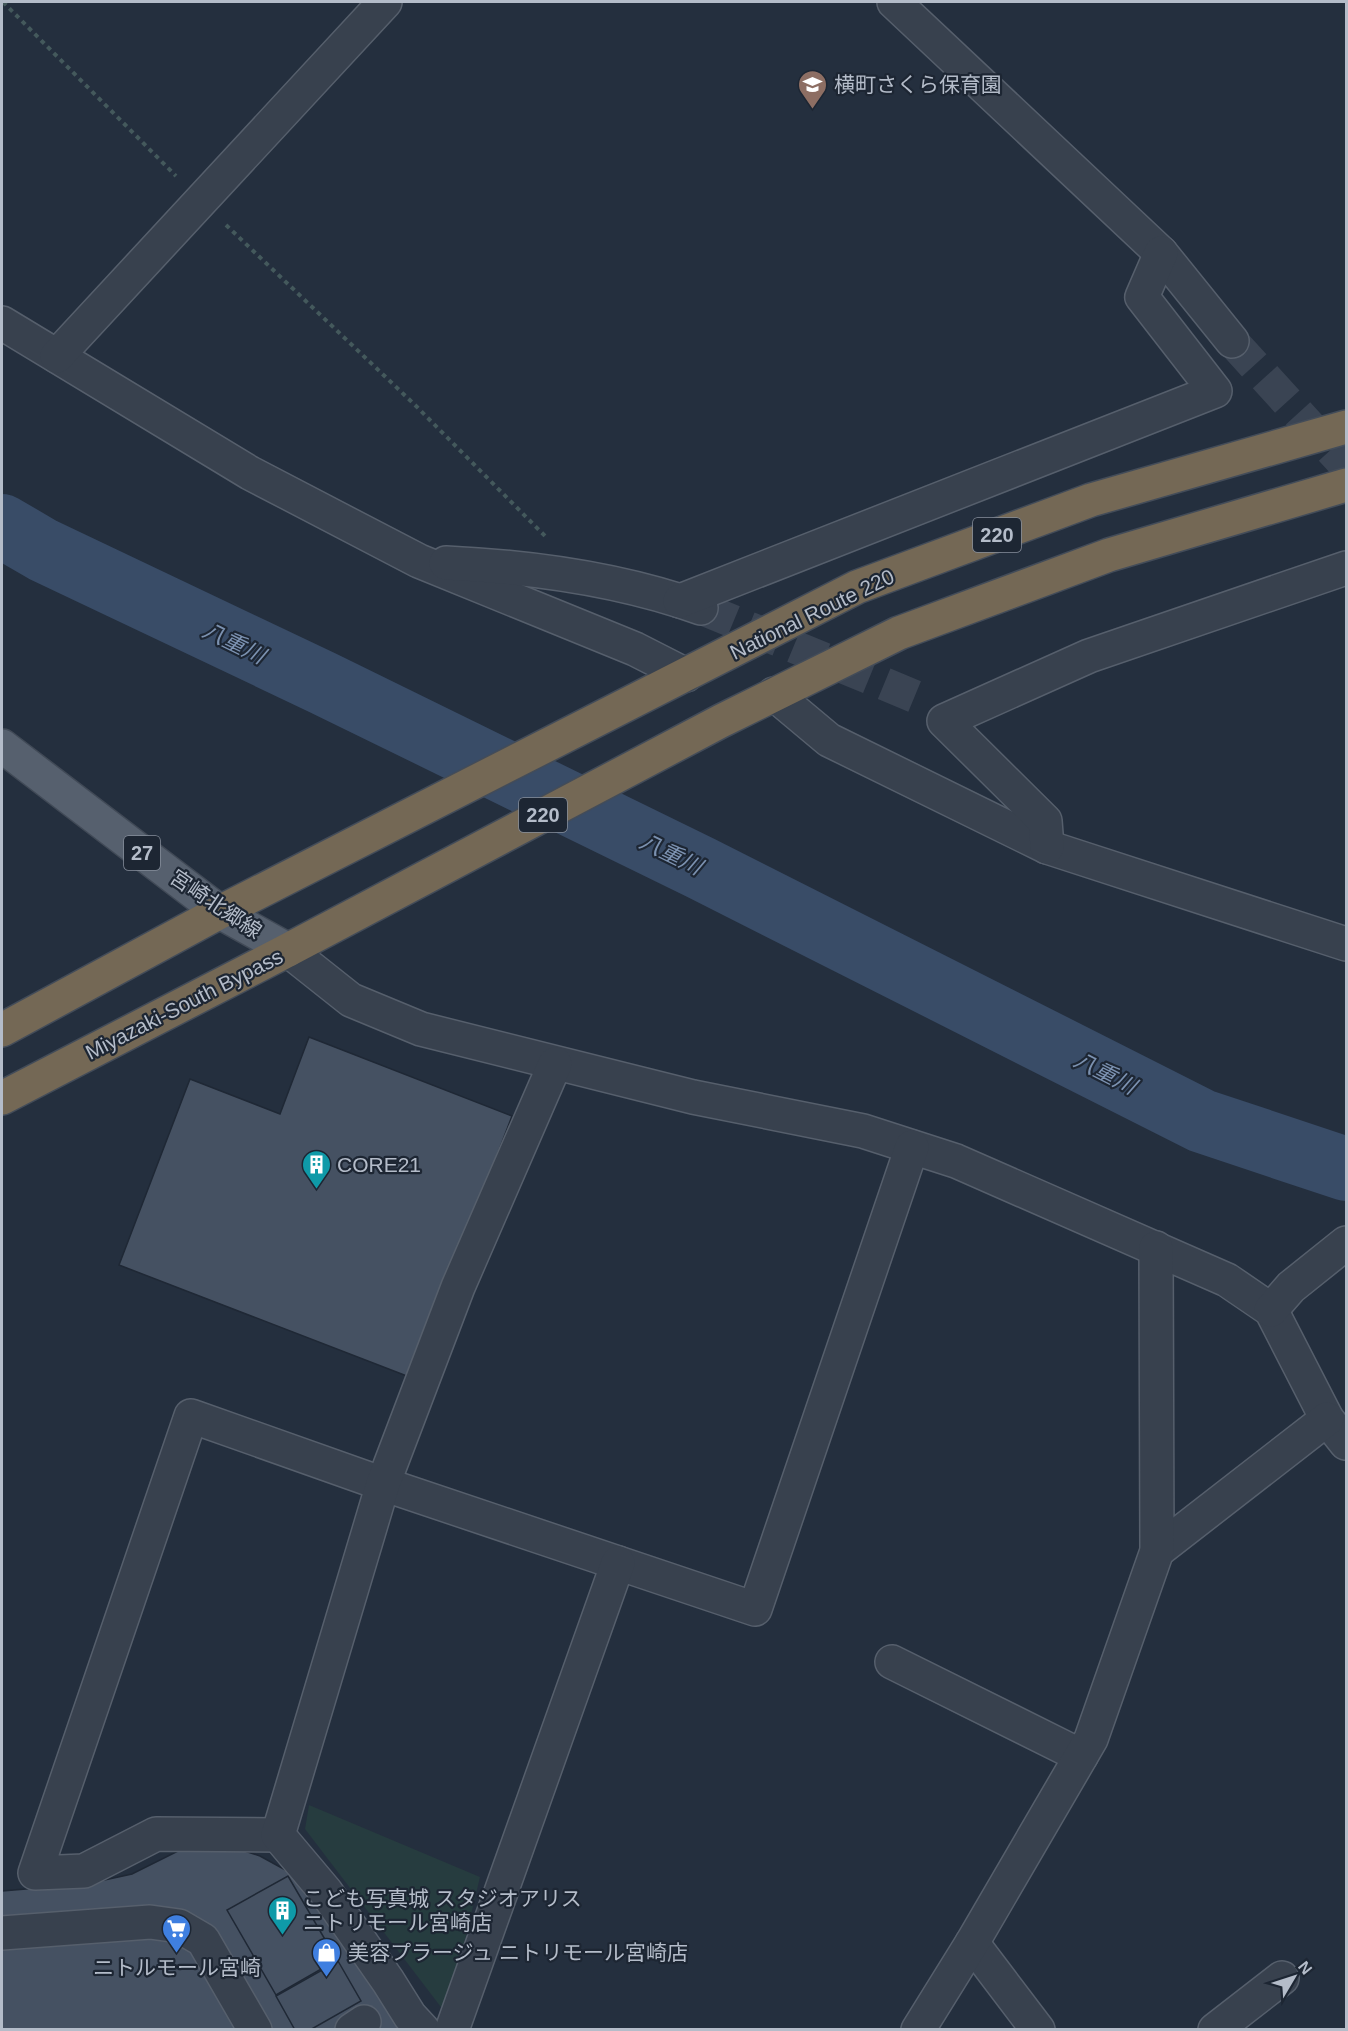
<svg xmlns="http://www.w3.org/2000/svg" width="1348" height="2031" viewBox="0 0 1348 2031" font-family="Arial,'Noto Sans JP',sans-serif">
<style>
.green{fill:#263c3f}
.lines{fill:none;stroke-linecap:round;stroke-linejoin:round}
.river{stroke:#394c67;stroke-width:64}
.building{fill:#455162;stroke:#1f2835;stroke-width:1.5}
.minor-tunnel{stroke:#3a4453;stroke-width:33;stroke-dasharray:33 16;stroke-linecap:butt}
.minor-casing{stroke:#565f6c;stroke-width:36}
.major-casing{stroke:#414a57;stroke-width:36}
.highway-casing{stroke:#434c59;stroke-width:36}
.path{stroke:#44595c;stroke-width:4;stroke-dasharray:4.5 4.5;stroke-linecap:butt}
.minor{stroke:#38414e;stroke-width:33}
.major{stroke:#56606e;stroke-width:33}
.highway{stroke:#746855;stroke-width:33}
.labels{text-anchor:middle;dominant-baseline:central;stroke-width:4.5;stroke-linejoin:round;paint-order:stroke}
.shield{fill:#1d2633;stroke:#878f9c;stroke-width:1.5}
.shield-label{font-size:20px;font-weight:bold;fill:#b4bcc9}
.poi-label{font-size:21px;fill:#b4bcc9;stroke:#1d2633;text-anchor:start}
.street-label{font-size:21px;fill:#b4bcc9;stroke:#1d2633}
.water-label{font-size:22px;font-style:italic;fill:#7c92b1;stroke:#1d2633}
</style>
<rect width="100%" height="100%" fill="#242f3e"/>
<path class="green" d="M309,1805L480,1877L447,2015L305,1829Z"/>
<g class="lines">
<path class="river" d="M2,526L43,550L323,683L701,868L1202,1121L1346,1169"/>
</g>
<g class="building">
<path d="M309,1037L512,1116L412,1378L119,1265L190,1079L280,1114Z"/>
<path d="M226,1845L260,1856L291,1873L390,2003L406,2030H2V1891L86,1884L132,1874L188,1846Z"/>
<path d="M288,1876L337,1960L276,1995L227,1910Z"/>
<path d="M338,1961L361,2001L310,2030H295L276,1996Z"/>
</g>
<g class="lines">
<g class="minor-tunnel">
<path d="M1232,341L1346,466"/>
<path d="M703,609L928,702"/>
</g>
<defs>
<g id="minor">
<path d="M894,2L1161,253L1232,341"/>
<path d="M2,323L250,473L419,561L635,649L686,675"/>
<path d="M57,356L385,2"/>
<path d="M446,563C532,567 620,579 701,608"/>
<path d="M680,601L1215,391L1142,297L1161,253"/>
<path d="M774,694L829,740L1047,847L1346,944"/>
<path d="M1047,847L1045,821L944,721L1089,656L1346,568"/>
<path d="M288,950L351,1000L421,1029L693,1097L863,1131L956,1161L1227,1280L1271,1310L1327,1419L1346,1443"/>
<path d="M1271,1310L1291,1287L1346,1243"/>
<path d="M1157,1551L1327,1419"/>
<path d="M892,1662L1081,1756"/>
<path d="M278,1835L156,1834L84,1871L35,1873L191,1416L383,1484L755,1609L912,1147"/>
<path d="M2,1933L150,1922L179,1926L203,1940L255,2030"/>
<path d="M972,1943L1038,2030"/>
<path d="M352,2030L364,2022"/>
<path d="M423,2030L410,2016L388,1981L326,1892L278,1835L383,1484L458,1287L555,1064"/>
<path d="M452,2030L618,1563"/>
<path d="M918,2030L972,1943L1091,1739L1157,1551L1156,1248"/>
<path d="M1215,2030L1282,1978"/>
</g>
<path id="major" d="M2,746L220,912L288,950"/>
<g id="highway">
<path d="M2,1030L220,912L857,587L1091,500L1346,427"/>
<path d="M2,1098L288,950L721,721L899,633L1109,555L1346,485"/>
</g>
</defs>
<use href="#minor" class="minor-casing"/>
<use href="#major" class="major-casing"/>
<use href="#highway" class="highway-casing"/>
<g class="path">
<path d="M3,2L176,176"/>
<path d="M226,225L415,405L545,536"/>
</g>
<use href="#minor" class="minor"/>
<use href="#major" class="major"/>
<use href="#highway" class="highway"/>
</g>
<defs>
<symbol id="school-pin" viewBox="-11 -11 22 30"><path d="M0 17L-7.5 6A9.5 9.5 0 1 1 7.5 6Z" fill="#8d6e63" stroke="#1d2633"/><path d="M0-5L7-2L0 1L-7-2ZM-4 1L0 2.5L4 1V4Q0 6-4 4Z" fill="#fff"/></symbol>
<symbol id="building-pin" viewBox="-11 -11 22 30"><path d="M0 17L-7.5 6A9.5 9.5 0 1 1 7.5 6Z" fill="#0f9aa8" stroke="#1d2633"/><path d="M-4-6H4V6H1V3H-1V6H-4ZM-2.5-4.3h1.7v1.8h-1.7ZM.8-4.3h1.7v1.8H.8ZM-2.5-1h1.7V.8h-1.7ZM.8-1h1.7V.8H.8Z" fill="#fff"/></symbol>
<symbol id="supermarket-pin" viewBox="-11 -11 22 30"><path d="M0 17L-7.5 6A9.5 9.5 0 1 1 7.5 6Z" fill="#3f7fe0" stroke="#1d2633"/><path d="M-6-5.5h2.5l.6 2H6L4.5 2H-2.5L-4.4-4H-6ZM-1.5 3.2a1.3 1.3 0 1 0 .1 0ZM3 3.2a1.3 1.3 0 1 0 .1 0Z" fill="#fff"/></symbol>
<symbol id="shop-pin" viewBox="-11 -11 22 30"><path d="M0 17L-7.5 6A9.5 9.5 0 1 1 7.5 6Z" fill="#3f7fe0" stroke="#1d2633"/><path d="M-5-2.5h2.3a2.7 3.5 0 0 1 5.4 0H5L5.5 6h-11ZM-1.5-2.5h3a1.5 2.3 0 0 0-3 0Z" fill="#fff"/></symbol>
</defs>
<g fill-rule="evenodd">
<use href="#school-pin" x="796" y="68" width="33" height="45"/>
<use href="#building-pin" x="300" y="1148" width="33" height="45"/>
<use href="#building-pin" x="266" y="1894" width="33" height="45"/>
<use href="#supermarket-pin" x="160" y="1912" width="33" height="45"/>
<use href="#shop-pin" x="310" y="1936" width="33" height="45"/>
</g>
<g class="labels">
<g class="shield">
<rect x="973" y="518" width="48" height="34" rx="4.5"/>
<rect x="519" y="798" width="48" height="34" rx="4.5"/>
<rect x="124" y="836" width="36" height="34" rx="4.5"/>
</g>
<g class="shield-label">
<text x="997" y="535">220</text>
<text x="543" y="815">220</text>
<text x="142" y="853">27</text>
</g>
<g class="poi-label">
<text x="834" y="84">横町さくら保育園</text>
<text x="337" y="1164">CORE21</text>
<text x="303" y="1898">こども写真城 スタジオアリス<tspan x="303" dy="24">ニトリモール宮崎店</tspan></text>
<text x="348" y="1952">美容プラージュ ニトリモール宮崎店</text>
<text x="177" y="1967" text-anchor="middle">ニトルモール宮崎</text>
</g>
<g class="street-label">
<text transform="translate(812 614) rotate(-26)">National Route 220</text>
<text transform="translate(216 904) rotate(34)">宮崎北郷線</text>
<text transform="translate(184 1004) rotate(-27)">Miyazaki-South Bypass</text>
</g>
<g class="water-label">
<text transform="translate(234 643) rotate(26)">八重川</text>
<text transform="translate(671 854) rotate(26)">八重川</text>
<text transform="translate(1105 1073) rotate(27)">八重川</text>
</g>
</g>
<rect width="1348" height="2031" fill="none" stroke="#b4bcc9" stroke-width="6"/>
<g transform="translate(1294 1977) rotate(51)" stroke="#1d2633" stroke-width="4.5" paint-order="stroke">
<path d="M0-4.5L10 22L0 15L-10 22Z" fill="#b4bcc9"/>
<text y="-9" font-size="16" font-weight="bold" text-anchor="middle" fill="#b4bcc9">N</text>
</g>
</svg>
